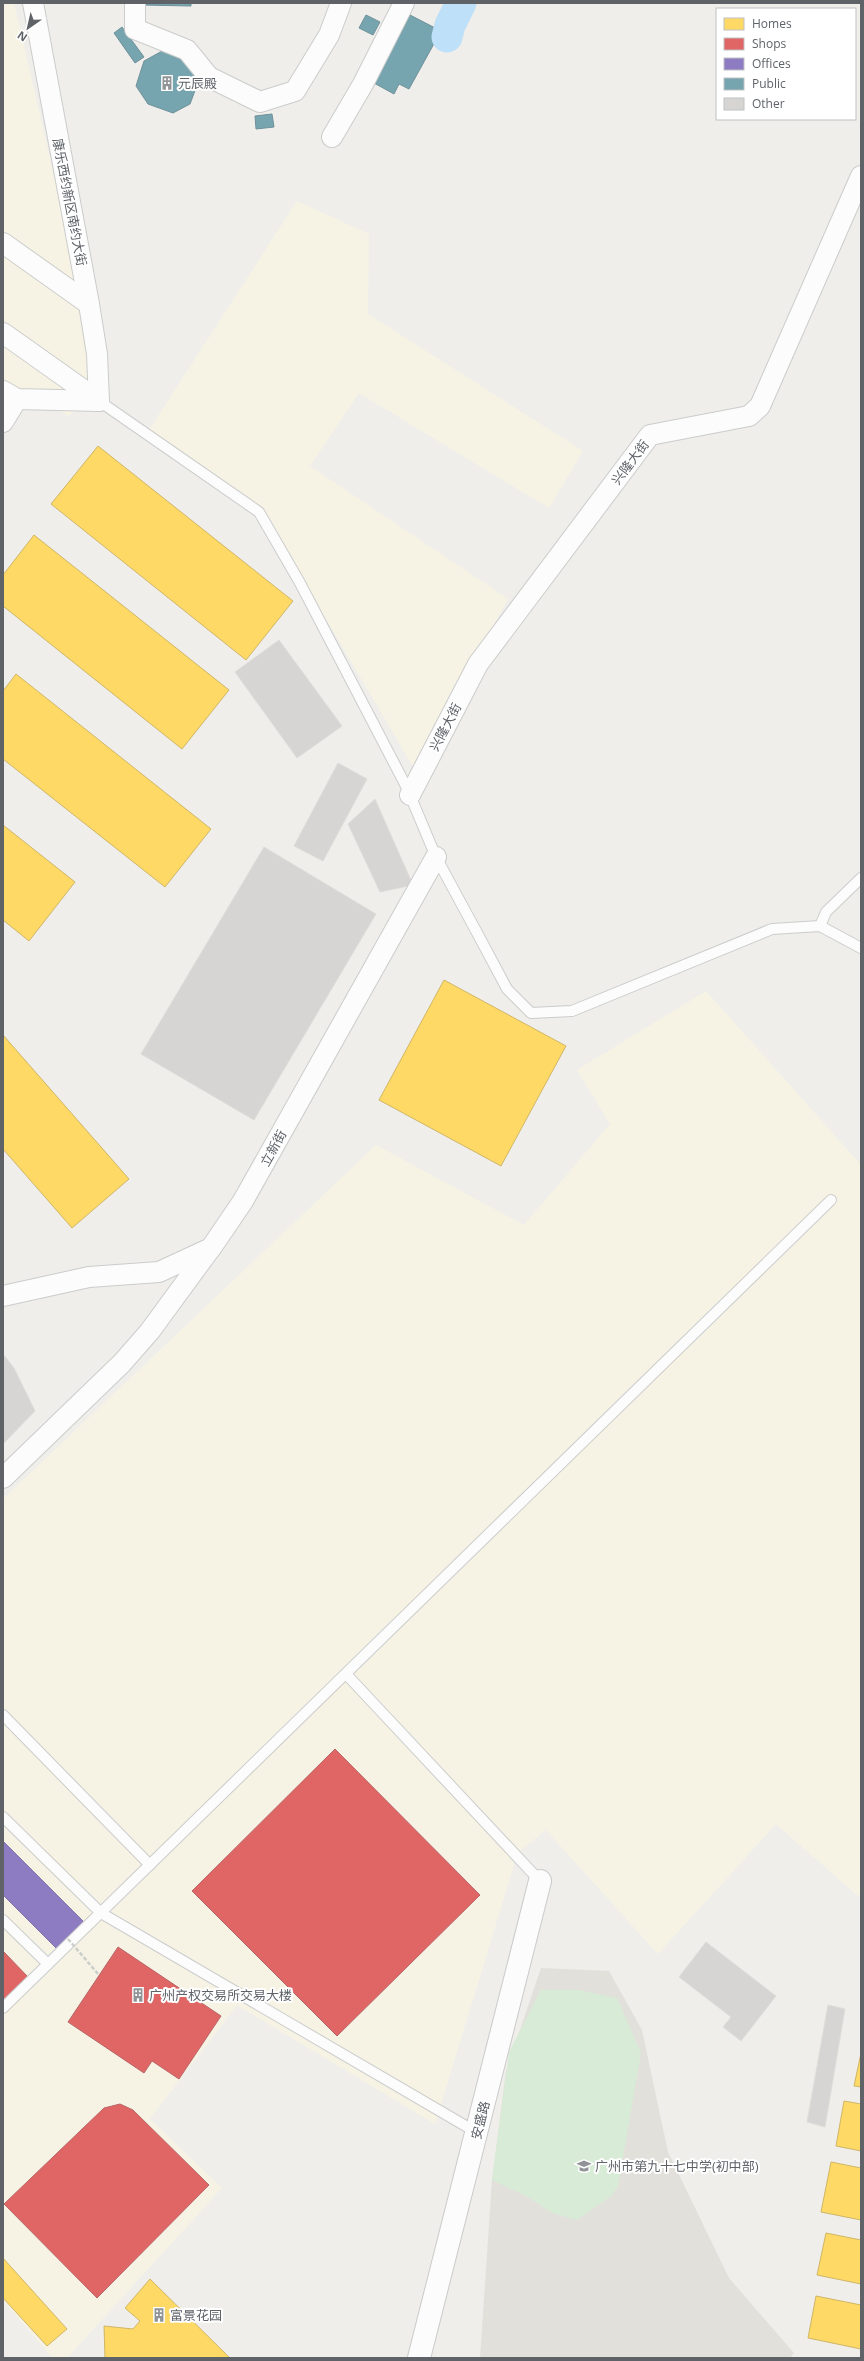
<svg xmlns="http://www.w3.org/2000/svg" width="864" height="2361" viewBox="0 0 864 2361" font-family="'Open Sans','Noto Sans SC',sans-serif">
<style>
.commercial{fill:#f7f3e4}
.education{fill:#e2e0da}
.green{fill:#d8ebd6}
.homes{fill:#ffd966;stroke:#cfb667}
.shops{fill:#e06666;stroke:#b96567}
.offices{fill:#8e7cc3;stroke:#8074a8}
.public{fill:#76a5af;stroke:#6f919a}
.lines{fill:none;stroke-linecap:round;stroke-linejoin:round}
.river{stroke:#bfe0f9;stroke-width:31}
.building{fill:#d6d5d3;stroke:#deddd9}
.lane-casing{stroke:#cbcccc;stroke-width:12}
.street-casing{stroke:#cbcccc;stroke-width:22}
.secondary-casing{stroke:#cacacb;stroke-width:24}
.lane{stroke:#fdfcfc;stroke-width:10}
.street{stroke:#fdfcfc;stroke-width:20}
.secondary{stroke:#fdfcfc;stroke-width:22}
.path-bridge{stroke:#cacfcc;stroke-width:2.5;stroke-dasharray:4 2;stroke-linecap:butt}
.labels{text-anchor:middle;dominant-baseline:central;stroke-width:4;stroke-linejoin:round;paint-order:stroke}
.poi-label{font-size:13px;fill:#5f6368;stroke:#fff;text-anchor:start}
.street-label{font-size:13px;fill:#5f6368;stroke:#fff}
</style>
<rect width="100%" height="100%" fill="#efeeea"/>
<g class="commercial">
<path d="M3,3H14L102,384L69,416L3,379Z"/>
<path d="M297,201L369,234L368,314L583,451L549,508L359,393L310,466L508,599L414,768L261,509L149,430Z"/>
<path d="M706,991L861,1165V1892L858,1896L776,1824L658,1954L546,1830L518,1852L435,2124L237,2005L150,2119L222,2188L67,2358H53L3,2301V1499L376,1145L524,1225L610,1124L577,1070Z"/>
</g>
<path class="education" d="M541,1968L609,1971L642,2030L668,2152L729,2278L794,2353L790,2358H480L492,2180L506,2071Z"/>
<path class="green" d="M541,1990H579L617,1998L641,2053L618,2186L611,2196L577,2220L552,2213L528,2197L492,2180L509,2052Z"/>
<g class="homes">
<path d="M98,446L293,601L246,660L51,504Z"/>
<path d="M34,535L229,690L182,749L3,606V575Z"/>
<path d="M16,674L211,829L165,887L3,759V691Z"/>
<path d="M3,825L75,882L29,941L3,920Z"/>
<path d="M444,980L566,1046L501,1166L379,1100Z"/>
<path d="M3,1035L129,1179L72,1228L3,1149Z"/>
<path d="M861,2053V2087L854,2086Z"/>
<path d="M844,2101L861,2104V2151L836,2146Z"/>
<path d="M831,2162L861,2168V2220L821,2212Z"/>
<path d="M826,2233L861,2240V2284L817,2275Z"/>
<path d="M3,2258L67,2329L47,2346L3,2298Z"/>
<path d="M150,2279L230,2358H105L104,2326L133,2329L140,2321L125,2308Z"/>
<path d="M816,2296L861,2305V2349L808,2338Z"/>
</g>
<g class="shops">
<path d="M335,1749L480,1895L337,2036L192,1891Z"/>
<path d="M118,1947L221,2016L179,2079L152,2061L144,2073L68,2022Z"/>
<path d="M3,1951L28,1977L3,2001Z"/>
<path d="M120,2104L133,2110L209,2185L97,2298L4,2204L104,2108Z"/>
</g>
<path class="offices" d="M3,1841L85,1923L58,1950L3,1895Z"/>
<g class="public">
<path d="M142,3H191V6L142,5Z"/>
<path d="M366,15L380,22L373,35L359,28Z"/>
<path d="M410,15L441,31L409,89L399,84L394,94L374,83Z"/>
<path d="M122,27L144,57L135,63L114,33Z"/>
<path d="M164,50L188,59L199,80L190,104L173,113L148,104L136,86L144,61Z"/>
<path d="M272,114L274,127L256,129L255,116Z"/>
</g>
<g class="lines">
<path class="river" d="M447,37L450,25L461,3"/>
</g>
<g class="building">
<path d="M279,640L342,726L297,758L235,672Z"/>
<path d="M338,763L367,779L323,861L294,846Z"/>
<path d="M375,799L413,885L380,892L348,824Z"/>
<path d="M264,847L376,914L254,1120L141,1054Z"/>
<path d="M3,1354L14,1368L35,1411L3,1444Z"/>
<path d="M706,1942L776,1996L741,2041L723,2027L731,2017L679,1977Z"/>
<path d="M828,2005L845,2009L825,2127L807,2122Z"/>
</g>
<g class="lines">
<defs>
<g id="lane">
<path d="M99,401L259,512L300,583L346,671L407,788L436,857L482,942L507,989L531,1013L572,1011L772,929L820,926L861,948"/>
<path d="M820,926L826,912L861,878"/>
<path d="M346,1674L540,1881"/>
<path d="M3,1715L150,1865"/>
<path d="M3,1817L101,1913L476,2132"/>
<path d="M3,1920L48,1964"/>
<path d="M3,2008L831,1200"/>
</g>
<g id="street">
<path d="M33,3L89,304L97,354L99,401"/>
<path d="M135,3V29L187,50L209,77L260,102L295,91L329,35L341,3"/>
<path d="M332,137L363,84L404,3"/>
<path d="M3,243L89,304"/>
<path d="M3,333L99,401"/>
<path d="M3,391L17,399L99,401"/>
<path d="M3,422L17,399"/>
<path d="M410,795L478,664L650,435L749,416L760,406L861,176"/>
<path d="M3,1296L89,1277L159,1272L211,1248L243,1201L436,857"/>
<path d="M3,1478L122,1363L150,1331L210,1249"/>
</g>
<path id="secondary" d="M419,2358L540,1881"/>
</defs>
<use href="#lane" class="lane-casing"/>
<use href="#street" class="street-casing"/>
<use href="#secondary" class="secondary-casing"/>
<use href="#lane" class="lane"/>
<use href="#street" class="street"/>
<use href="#secondary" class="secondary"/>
<path class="path-bridge" d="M68,1939L99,1975"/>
</g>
<defs>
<symbol id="building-bare" viewBox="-9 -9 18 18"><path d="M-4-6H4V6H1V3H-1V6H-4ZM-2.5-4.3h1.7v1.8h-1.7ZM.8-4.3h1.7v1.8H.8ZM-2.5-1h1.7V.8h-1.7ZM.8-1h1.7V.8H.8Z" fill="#919496" stroke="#fff" stroke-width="2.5" paint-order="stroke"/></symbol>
<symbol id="school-bare" viewBox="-9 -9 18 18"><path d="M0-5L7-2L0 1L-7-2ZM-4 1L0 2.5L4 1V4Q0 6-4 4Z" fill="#919496" stroke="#fff" stroke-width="2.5" paint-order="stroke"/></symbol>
</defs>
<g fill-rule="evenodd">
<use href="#building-bare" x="157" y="73" width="20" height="20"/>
<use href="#building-bare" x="128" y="1985" width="20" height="20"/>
<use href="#school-bare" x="574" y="2156" width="20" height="20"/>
<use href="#building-bare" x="149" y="2305" width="20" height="20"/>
</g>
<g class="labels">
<g class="poi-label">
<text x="178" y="83">元辰殿</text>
<text x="149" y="1995">广州产权交易所交易大楼</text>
<text x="595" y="2166">广州市第九十七中学(初中部)</text>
<text x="170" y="2315">富景花园</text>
</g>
<g class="street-label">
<text transform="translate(70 202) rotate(79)">康乐西约新区南约大街</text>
<text transform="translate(630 462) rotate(-53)">兴隆大街</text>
<text transform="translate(445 727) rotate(-62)">兴隆大街</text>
<text transform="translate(273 1148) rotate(-61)">立新街</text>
<text transform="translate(480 2120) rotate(-76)">安盛路</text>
</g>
</g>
<rect width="864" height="2361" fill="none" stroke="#5f6368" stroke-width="8"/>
<rect x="716" y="8" width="140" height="112" fill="#ffffff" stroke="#bfc1c3"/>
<rect x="724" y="18" width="20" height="12" fill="#ffd966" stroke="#bfc1c3"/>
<text x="752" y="28" font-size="12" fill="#5f6368">Homes</text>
<rect x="724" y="38" width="20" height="12" fill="#e06666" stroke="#bfc1c3"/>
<text x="752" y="48" font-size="12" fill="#5f6368">Shops</text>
<rect x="724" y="58" width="20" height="12" fill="#8e7cc3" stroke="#bfc1c3"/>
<text x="752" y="68" font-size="12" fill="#5f6368">Offices</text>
<rect x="724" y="78" width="20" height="12" fill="#76a5af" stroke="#bfc1c3"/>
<text x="752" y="88" font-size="12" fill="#5f6368">Public</text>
<rect x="724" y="98" width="20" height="12" fill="#d6d5d3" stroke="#bfc1c3"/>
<text x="752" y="108" font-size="12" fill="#5f6368">Other</text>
<g transform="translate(28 28) rotate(214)" stroke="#ffffff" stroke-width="3" paint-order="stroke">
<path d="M0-3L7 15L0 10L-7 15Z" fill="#5f6368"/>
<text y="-6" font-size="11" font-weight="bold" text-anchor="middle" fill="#5f6368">N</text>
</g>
</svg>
